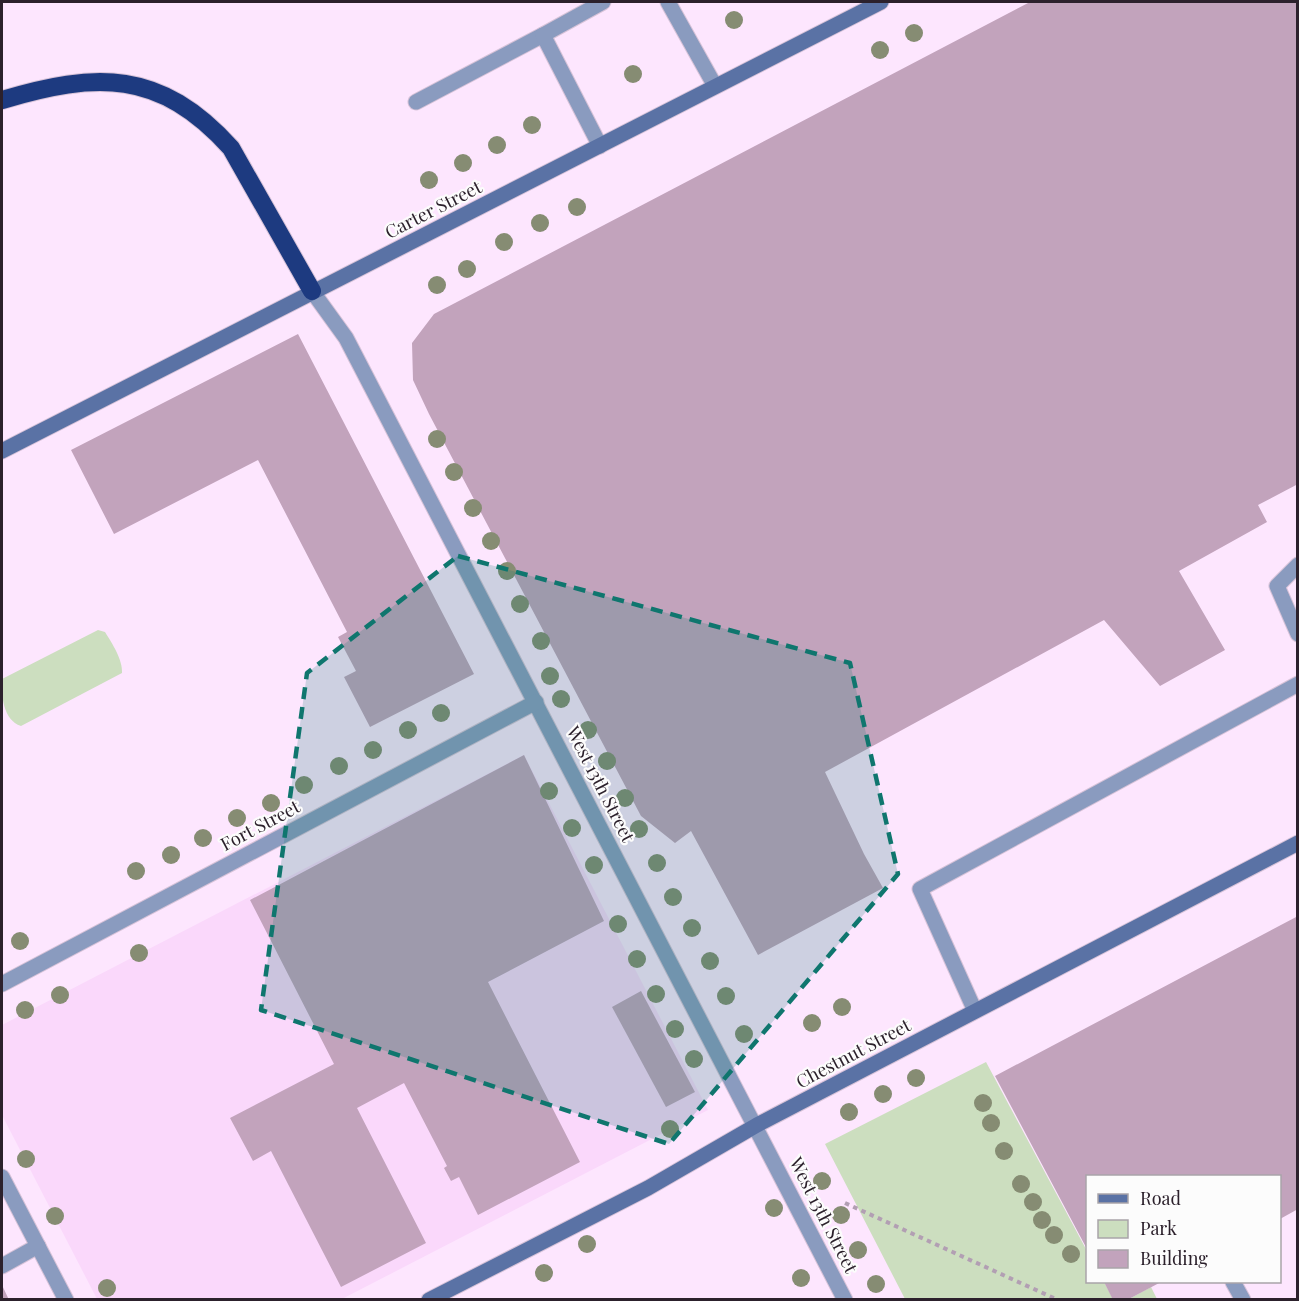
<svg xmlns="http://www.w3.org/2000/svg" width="1299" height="1301" viewBox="0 0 1299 1301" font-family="'Playfair Display',serif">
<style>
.built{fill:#fad8fb}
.green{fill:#ccdebf}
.building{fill:#c2a3bc}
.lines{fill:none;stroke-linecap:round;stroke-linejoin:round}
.lane-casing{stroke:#d7c3d8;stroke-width:17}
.street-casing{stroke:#d7c3d8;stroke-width:17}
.secondary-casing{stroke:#d7c3d8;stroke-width:17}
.highway-casing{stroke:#d7c3d8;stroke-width:20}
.path{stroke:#b29fb3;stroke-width:4;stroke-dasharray:4.5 4.5;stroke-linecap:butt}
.lane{stroke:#8a9bbf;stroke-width:15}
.street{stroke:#8a9bbf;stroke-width:15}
.secondary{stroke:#5a72a5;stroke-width:15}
.highway{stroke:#1d3a80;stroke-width:18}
.tree{fill:#868c73}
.marked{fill:#0f766e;fill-opacity:0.2;stroke:#0f766e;stroke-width:4.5;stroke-dasharray:12 8;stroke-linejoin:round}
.labels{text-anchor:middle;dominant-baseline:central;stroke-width:4.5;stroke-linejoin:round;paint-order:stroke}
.street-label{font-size:18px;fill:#2c212c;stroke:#fcfcfc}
</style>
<rect width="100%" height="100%" fill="#fde6fe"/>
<path class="built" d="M524,755L708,1110L340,1300L97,1299L2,1115V1025Z"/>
<g class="green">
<path d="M98,630L105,632C112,643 123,660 122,673L21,726C3,720 1,695 2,679Z"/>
<path d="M986,1062L1087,1251L1088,1282H1104L1113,1299H905L825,1144Z"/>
<path d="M1151,1287L1157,1299L1127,1300Z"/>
</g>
<g class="building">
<path d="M1030,2H1298V484L1258,505L1267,522L1179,571L1225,650L1160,686L1104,620L825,772L864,854L883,888L758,955L691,831L675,843L641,816L429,414L413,380L412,343L434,314Z"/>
<path d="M298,334L474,674L370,727L344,677L356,671L338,637L347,632L258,460L114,534L71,450Z"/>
<path d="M524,755L604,921L488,982L580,1162L478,1215L459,1177L451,1181L444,1168L447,1166L404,1083L357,1108L426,1243L341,1287L271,1151L253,1161L230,1118L334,1064L250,900Z"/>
<path d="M1298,916V1209L1280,1219V1176H1088V1251L995,1076Z"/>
<path d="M641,991L695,1092L666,1107L612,1007Z"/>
<path d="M1104,1282H1161L1127,1300H1113Z"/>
<path d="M2,1285L9,1300H2Z"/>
</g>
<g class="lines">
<defs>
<g id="lane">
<path d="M668,2L715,86"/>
<path d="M416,102L543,35"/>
<path d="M600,146L543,35L603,2"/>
<path d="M1298,565L1277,586L1298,634"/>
<path d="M975,1011L920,889L1298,684"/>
<path d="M2,1266L38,1246"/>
<path d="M1233,1282L1243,1300"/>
</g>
<g id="street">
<path d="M312,291L346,338L845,1300"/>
<path d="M2,984L536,702"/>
<path d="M2,1177L66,1300"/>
</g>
<g id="secondary">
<path d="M2,451L881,2"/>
<path d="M429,1300L648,1188L757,1125L1298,843"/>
</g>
<path id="highway" d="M2,100C96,72 160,69 231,148L312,291"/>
</defs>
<use href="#lane" class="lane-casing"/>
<use href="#street" class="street-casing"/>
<use href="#secondary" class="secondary-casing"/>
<use href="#highway" class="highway-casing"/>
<path class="path" d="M845,1203L1058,1300"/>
<use href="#lane" class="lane"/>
<use href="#street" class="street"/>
<use href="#secondary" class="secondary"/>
<use href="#highway" class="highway"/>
</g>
<g class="tree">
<circle cx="734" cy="20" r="9"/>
<circle cx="914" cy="33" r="9"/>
<circle cx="880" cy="50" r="9"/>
<circle cx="633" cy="74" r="9"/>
<circle cx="532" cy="125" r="9"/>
<circle cx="497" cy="145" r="9"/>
<circle cx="463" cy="163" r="9"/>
<circle cx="429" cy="180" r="9"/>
<circle cx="577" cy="207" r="9"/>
<circle cx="540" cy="223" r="9"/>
<circle cx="504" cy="242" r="9"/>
<circle cx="467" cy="269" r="9"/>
<circle cx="437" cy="285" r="9"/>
<circle cx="437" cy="439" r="9"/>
<circle cx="454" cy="472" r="9"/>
<circle cx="473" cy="508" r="9"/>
<circle cx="491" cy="541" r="9"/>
<circle cx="507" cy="571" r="9"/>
<circle cx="520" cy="604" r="9"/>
<circle cx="541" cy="641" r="9"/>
<circle cx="550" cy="676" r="9"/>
<circle cx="561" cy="699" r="9"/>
<circle cx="441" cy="713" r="9"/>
<circle cx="408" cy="730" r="9"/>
<circle cx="588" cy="730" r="9"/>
<circle cx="373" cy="750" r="9"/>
<circle cx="607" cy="761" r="9"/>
<circle cx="339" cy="766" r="9"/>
<circle cx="304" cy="785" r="9"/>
<circle cx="549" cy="791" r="9"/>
<circle cx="625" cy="798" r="9"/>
<circle cx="271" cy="803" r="9"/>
<circle cx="237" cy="818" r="9"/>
<circle cx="572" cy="828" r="9"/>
<circle cx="639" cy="829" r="9"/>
<circle cx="203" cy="838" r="9"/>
<circle cx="171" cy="855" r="9"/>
<circle cx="657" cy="863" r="9"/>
<circle cx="594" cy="865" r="9"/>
<circle cx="136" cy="871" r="9"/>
<circle cx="673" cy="897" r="9"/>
<circle cx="618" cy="924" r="9"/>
<circle cx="692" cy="928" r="9"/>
<circle cx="20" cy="941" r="9"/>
<circle cx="139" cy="953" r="9"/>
<circle cx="637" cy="959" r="9"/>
<circle cx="710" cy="961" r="9"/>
<circle cx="656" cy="994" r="9"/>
<circle cx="60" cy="995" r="9"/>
<circle cx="726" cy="996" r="9"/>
<circle cx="842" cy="1007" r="9"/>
<circle cx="25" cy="1010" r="9"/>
<circle cx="812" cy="1023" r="9"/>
<circle cx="675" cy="1029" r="9"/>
<circle cx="744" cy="1034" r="9"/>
<circle cx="694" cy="1059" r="9"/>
<circle cx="916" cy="1078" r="9"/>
<circle cx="883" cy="1094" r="9"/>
<circle cx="983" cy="1103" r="9"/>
<circle cx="849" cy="1112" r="9"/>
<circle cx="991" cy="1123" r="9"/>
<circle cx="670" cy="1129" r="9"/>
<circle cx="1004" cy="1151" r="9"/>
<circle cx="26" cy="1159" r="9"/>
<circle cx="822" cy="1181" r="9"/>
<circle cx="1021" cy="1184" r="9"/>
<circle cx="1033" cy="1202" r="9"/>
<circle cx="774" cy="1208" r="9"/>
<circle cx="841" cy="1215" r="9"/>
<circle cx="55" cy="1216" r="9"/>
<circle cx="1042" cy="1220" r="9"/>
<circle cx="1054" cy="1235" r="9"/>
<circle cx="587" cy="1244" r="9"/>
<circle cx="858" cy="1250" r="9"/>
<circle cx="1071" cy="1254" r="9"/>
<circle cx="544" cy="1273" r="9"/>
<circle cx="801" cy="1278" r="9"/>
<circle cx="876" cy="1284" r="9"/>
<circle cx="107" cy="1288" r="9"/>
</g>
<path class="marked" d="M458,556L850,663L898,874L669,1144L261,1010L307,673Z"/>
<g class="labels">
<g class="street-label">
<text transform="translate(433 209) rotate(-27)">Carter Street</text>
<text transform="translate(601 784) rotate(63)">West 13th Street</text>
<text transform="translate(260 825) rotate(-28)">Fort Street</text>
<text transform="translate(853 1053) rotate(-28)">Chestnut Street</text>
<text transform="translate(824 1215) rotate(63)">West 13th Street</text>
</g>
</g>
<rect width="1299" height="1301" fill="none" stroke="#2c212c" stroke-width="6"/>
<rect x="1086" y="1175" width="195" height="108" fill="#fcfcfc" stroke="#a9a4a9" stroke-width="1.5"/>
<rect x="1098" y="1194" width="30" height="9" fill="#5a72a5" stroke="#a9a4a9" stroke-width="1.5"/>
<text x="1140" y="1205" font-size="18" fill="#2c212c">Road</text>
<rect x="1098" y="1220" width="30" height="18" fill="#ccdebf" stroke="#a9a4a9" stroke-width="1.5"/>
<text x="1140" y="1235" font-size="18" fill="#2c212c">Park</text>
<rect x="1098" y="1250" width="30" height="18" fill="#c2a3bc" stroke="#a9a4a9" stroke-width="1.5"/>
<text x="1140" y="1265" font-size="18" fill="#2c212c">Building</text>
</svg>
